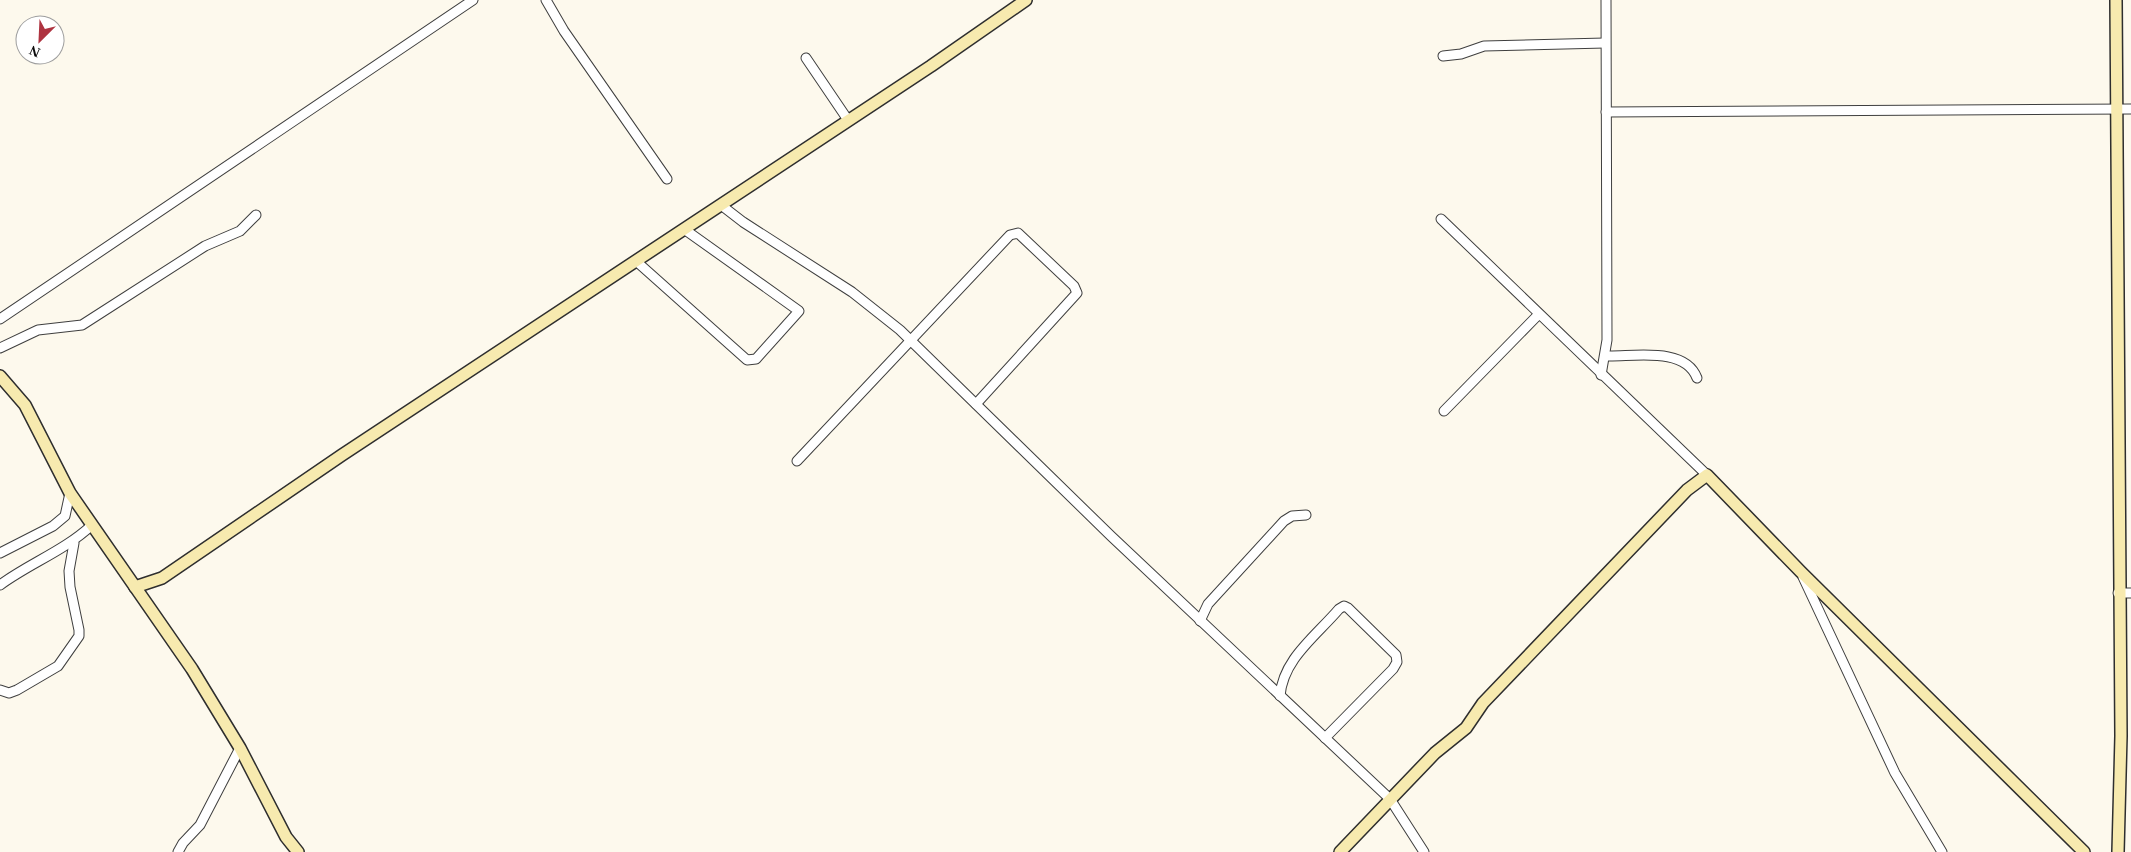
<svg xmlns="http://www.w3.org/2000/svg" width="2131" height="852" viewBox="0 0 2131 852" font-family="'Times New Roman',serif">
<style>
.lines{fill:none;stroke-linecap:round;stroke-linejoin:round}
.street-casing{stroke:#3f3f3f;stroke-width:11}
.secondary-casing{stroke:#2e2e2e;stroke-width:14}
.street{stroke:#fff;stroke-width:9}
.secondary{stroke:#f7eaaf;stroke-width:11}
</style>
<rect width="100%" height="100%" fill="#fdf9ed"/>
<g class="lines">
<defs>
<g id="street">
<path d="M546,0L564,31L667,179"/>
<path d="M1443,56L1461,54L1484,46L1605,43"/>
<path d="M806,58L848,120"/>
<path d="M1606,112L2131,109"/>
<path d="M721,205L743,222L852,292L900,330L1111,536L1390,799L1424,852"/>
<path d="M1441,219L1707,475"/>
<path d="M636,261L747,360L756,359L799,311L684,229"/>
<path d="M0,319L473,0"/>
<path d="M0,348L38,330L82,325L205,246L240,231L256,215"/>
<path d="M1606,356C1633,357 1685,346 1697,378"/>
<path d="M1601,375L1607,340L1606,0"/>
<path d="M1444,411L1538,315"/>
<path d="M797,461L1010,235L1018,233L1074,286L1077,293L976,404"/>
<path d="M0,553L53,526L65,516L70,493"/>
<path d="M1803,577L1895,773L1942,852"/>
<path d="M0,585C30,563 64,551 92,525"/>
<path d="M2118,593H2131"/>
<path d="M1200,621L1208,604L1284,521L1292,516L1306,515"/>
<path d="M0,690L9,693L17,690L58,666L79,636V630L70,587L69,571L74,543"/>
<path d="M1280,696C1283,659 1316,636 1339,609L1344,606L1348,608L1396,655L1397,662L1393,669L1325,738"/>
<path d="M178,852L183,843L200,825L240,748"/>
</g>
<g id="secondary">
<path d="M2116,0L2121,736L2118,852"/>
<path d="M0,376L25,405L70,493L192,669L240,748L286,837L298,852"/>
<path d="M135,587L162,578L342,455L931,66L1026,0"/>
<path d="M1340,852L1435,753L1466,728L1483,703L1687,490L1707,475L1801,572L2084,852"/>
</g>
</defs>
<use href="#street" class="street-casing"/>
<use href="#secondary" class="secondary-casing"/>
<use href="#street" class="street"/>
<use href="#secondary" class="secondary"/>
</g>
<g transform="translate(40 40) rotate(204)"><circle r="24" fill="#ffffff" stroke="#9e9e9e"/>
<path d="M0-4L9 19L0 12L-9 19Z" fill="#ae3340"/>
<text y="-8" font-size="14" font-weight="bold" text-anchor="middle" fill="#0c0c0c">N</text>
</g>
</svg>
